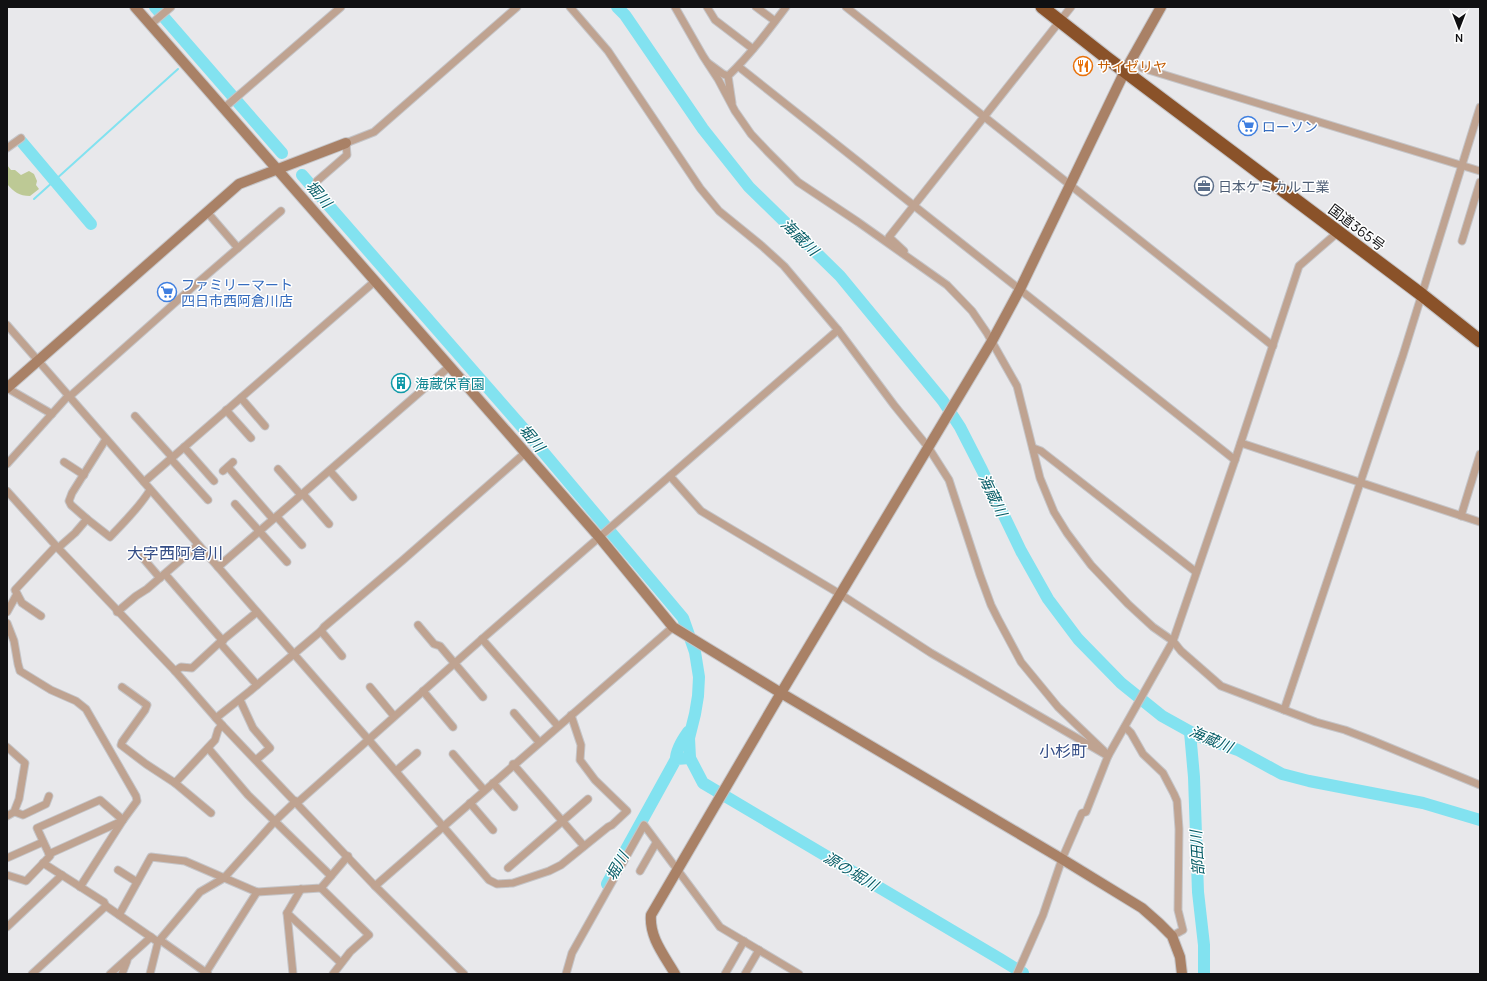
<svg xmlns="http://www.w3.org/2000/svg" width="1487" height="981" viewBox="0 0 1487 981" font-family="Manrope,'Noto Sans JP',sans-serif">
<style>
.green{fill:#bdc995}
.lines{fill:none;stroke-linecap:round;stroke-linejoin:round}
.stream{stroke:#82e2f0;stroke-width:2}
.river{stroke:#82e2f0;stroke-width:12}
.street-casing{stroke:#c5c5c8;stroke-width:9}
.secondary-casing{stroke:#c5c5c8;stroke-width:12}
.highway-casing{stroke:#c5c5c8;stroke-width:15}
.street{stroke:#bfa391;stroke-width:7}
.secondary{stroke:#a98166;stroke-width:10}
.highway{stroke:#8a5229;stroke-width:13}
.labels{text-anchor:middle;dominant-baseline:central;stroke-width:3;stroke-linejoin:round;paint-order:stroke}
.food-label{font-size:14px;fill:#c56008;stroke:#fff;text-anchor:start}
.shop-label{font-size:14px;fill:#366cbe;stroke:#fff;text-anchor:start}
.service-label{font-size:14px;fill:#4e5e75;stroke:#fff;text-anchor:start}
.street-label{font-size:14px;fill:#101012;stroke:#fff}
.culture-label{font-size:14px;fill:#0d838f;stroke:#fff;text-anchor:start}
.water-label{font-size:15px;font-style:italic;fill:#075d67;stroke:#fff}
.quarter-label{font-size:16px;fill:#344d86;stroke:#fff}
</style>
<rect width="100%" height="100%" fill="#e8e8eb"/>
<path class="green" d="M7,165L11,170H15L21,175L29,171L34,174L37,181L36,185L39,189L30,196C19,196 14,192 7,184Z"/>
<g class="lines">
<path class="stream" d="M34,199L178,69"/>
<g class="river">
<path d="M155,7L282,153"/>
<path d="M617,7L625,15L703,129L749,187L840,276L943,401L960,427L982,470L1021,551L1048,599L1078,639L1121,683L1162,716L1198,736L1238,750L1282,774L1309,781L1423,803L1480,820"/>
<path d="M21,141L91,224"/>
<path d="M302,175L523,428L683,618L695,652L699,677L698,696L695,714L689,738L690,758L703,783L1000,959L1023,973L1022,974"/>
<path d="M1190,732L1194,777L1198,892L1204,945V974"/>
<path d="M676,759C676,750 683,739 688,732"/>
<path d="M607,884L676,759L690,758"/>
</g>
<defs>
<g id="street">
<path d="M570,7L608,51L700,188L719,211L762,246L784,266L838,330L894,405L928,447L949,480L980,575L991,605L998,619L1021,662L1058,707L1103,750L1108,756L1173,641L1235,460L1299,266L1337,233"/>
<path d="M675,7L703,56L718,79L735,111L751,134L768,152L798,182L858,222L947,285L972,311L987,333L1017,386L1040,478L1054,512L1067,533L1091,565L1128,604L1153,627L1173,641L1181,651L1221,686L1316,722L1345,730L1371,740L1480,785"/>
<path d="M707,7L715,20L753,49"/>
<path d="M756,7L775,21"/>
<path d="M846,7L1273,346"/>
<path d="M151,24L171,7"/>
<path d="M708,63L723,74L728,76"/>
<path d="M739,67L1235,460"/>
<path d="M1142,68L1480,171"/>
<path d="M732,103L728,76C750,55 768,31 786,7"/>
<path d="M224,108L341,7"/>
<path d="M7,148L21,138"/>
<path d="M317,181L347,155L346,143L374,132L517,7"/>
<path d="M207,212L238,248"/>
<path d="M1462,241L1480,182"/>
<path d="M904,251L889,237L1071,7"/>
<path d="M7,325L368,739L489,880L497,884L513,883L549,871L561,865L608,827L612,825L627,811L595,780L580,760L581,745L571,715"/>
<path d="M7,388L52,414"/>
<path d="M69,397L195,285L281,211"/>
<path d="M241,398L265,426"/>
<path d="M226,410L251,438"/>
<path d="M135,416L172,457"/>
<path d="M1241,443L1480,522"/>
<path d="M184,447L214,481"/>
<path d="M1033,448L1041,451L1196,572"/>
<path d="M171,459L208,500"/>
<path d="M64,462L84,475"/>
<path d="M7,464L68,396"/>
<path d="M228,467L273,519"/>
<path d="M278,469L301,495"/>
<path d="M223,471L233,462"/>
<path d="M330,471L353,497"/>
<path d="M670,476L701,511L840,594L931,653L1108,756L1086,812L1082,813L1062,859L1043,915L1017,974"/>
<path d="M144,482L374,282"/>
<path d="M7,491L58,548L175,671L222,725L375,886L464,974"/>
<path d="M303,494L329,524"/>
<path d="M235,504L287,562"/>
<path d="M1461,516L1480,454"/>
<path d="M277,517L302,545"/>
<path d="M87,519L71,505L69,501L72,493L106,439"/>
<path d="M58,548L75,533L87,519L110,537C124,522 139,508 150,490"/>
<path d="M142,557L160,578"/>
<path d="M218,567L450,366"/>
<path d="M165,574L223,641"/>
<path d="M7,612L17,594"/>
<path d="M117,612L136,596L147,589L198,545"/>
<path d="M41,616L22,603L15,590L56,546"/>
<path d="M7,623L14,641L18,664L20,671L51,690L76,701L86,709L136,796L137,801L123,820L80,887"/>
<path d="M418,625L434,644L440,646L483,697"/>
<path d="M321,631L342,656"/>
<path d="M482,639L558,726"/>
<path d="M220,643L257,685"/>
<path d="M175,671L181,667L192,668L218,644L257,612"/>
<path d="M122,687L147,705L145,710L122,742L121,745L146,764L175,783L215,740L218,730L222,725"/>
<path d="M370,687L394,716"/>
<path d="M423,691L453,727"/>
<path d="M240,700L253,728L270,748L256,760"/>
<path d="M1284,710L1403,355L1480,107"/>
<path d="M514,713L539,742"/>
<path d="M216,718L250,691L321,631L324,627L403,560L525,453"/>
<path d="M1125,727L1131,733L1143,754L1163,773L1174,794L1177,801L1179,829L1178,910L1183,930L1172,936"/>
<path d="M7,747L25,763L19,799L14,812L7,816"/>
<path d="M208,748L248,795L331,876"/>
<path d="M453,754L484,790"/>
<path d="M513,764L584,846"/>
<path d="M396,771L417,753"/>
<path d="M175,783L211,813"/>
<path d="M493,783L514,807"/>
<path d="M297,803L482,639L838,330"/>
<path d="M470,803L493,830"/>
<path d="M15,812L23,815L46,804L49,796"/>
<path d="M49,854L122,821"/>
<path d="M7,858L43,842"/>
<path d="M43,863L104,902L106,906L158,942"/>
<path d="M508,868L588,799"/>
<path d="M118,870L137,882"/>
<path d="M640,871L656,843"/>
<path d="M7,875L26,881L50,856L37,828L100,800L123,820"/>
<path d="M375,886L673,627"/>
<path d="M321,888L369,935L350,952L333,974"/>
<path d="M287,913L341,963"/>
<path d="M119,915L151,857L185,861L257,892L321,888L348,856"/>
<path d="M7,927L62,875"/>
<path d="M160,940L208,974"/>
<path d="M32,974L106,906"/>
<path d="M110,974L151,937"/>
<path d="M122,974L127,961"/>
<path d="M150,974L158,942L200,892L224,878L275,821L296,801"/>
<path d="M205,974L257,892"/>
<path d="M293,974L287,913L301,889"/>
<path d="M566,974L572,953L644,825L720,927L799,974"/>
<path d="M725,974L744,941"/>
<path d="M745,974L759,950"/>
</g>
<g id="secondary">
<path d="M135,7L600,538L673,627L781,693L651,915C649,937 664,955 675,974"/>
<path d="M1161,7L1125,71L1020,289L992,341L781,693L1062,859L1142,908L1159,923L1172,936L1180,957L1182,974"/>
<path d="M7,388L239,184L346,143"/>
</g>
<path id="highway" d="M1042,7L1107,58L1422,295L1480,341"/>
</defs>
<use href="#street" class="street-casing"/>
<use href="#secondary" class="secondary-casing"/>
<use href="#highway" class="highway-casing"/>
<use href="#street" class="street"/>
<use href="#secondary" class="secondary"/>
<use href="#highway" class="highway"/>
</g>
<defs>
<symbol id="restaurant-ring" viewBox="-11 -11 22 22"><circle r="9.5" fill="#fff" stroke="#e8710a" stroke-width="1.5"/><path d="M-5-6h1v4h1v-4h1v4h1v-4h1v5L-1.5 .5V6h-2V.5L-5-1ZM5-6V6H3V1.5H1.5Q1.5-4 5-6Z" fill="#e8710a"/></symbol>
<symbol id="supermarket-ring" viewBox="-11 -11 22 22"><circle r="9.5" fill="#fff" stroke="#3f7fe0" stroke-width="1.5"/><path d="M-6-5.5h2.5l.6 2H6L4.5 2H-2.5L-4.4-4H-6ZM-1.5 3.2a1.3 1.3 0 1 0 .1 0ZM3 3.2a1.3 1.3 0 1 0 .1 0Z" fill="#3f7fe0"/></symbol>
<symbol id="office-ring" viewBox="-11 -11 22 22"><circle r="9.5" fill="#fff" stroke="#5c6f8a" stroke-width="1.5"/><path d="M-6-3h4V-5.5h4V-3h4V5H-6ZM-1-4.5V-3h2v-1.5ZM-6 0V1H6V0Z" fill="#5c6f8a"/></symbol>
<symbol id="building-ring" viewBox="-11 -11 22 22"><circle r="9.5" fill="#fff" stroke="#0f9aa8" stroke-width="1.5"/><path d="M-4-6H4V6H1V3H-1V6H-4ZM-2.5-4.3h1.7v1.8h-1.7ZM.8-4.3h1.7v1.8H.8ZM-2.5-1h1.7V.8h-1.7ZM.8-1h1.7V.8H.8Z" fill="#0f9aa8"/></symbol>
</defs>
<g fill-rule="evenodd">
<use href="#restaurant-ring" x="1072" y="55" width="22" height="22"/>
<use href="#supermarket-ring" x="1237" y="115" width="22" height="22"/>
<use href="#office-ring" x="1193" y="175" width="22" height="22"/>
<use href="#supermarket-ring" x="156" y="281" width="22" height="22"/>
<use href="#building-ring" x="390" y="372" width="22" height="22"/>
</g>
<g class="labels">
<g class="food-label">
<text x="1097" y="66">サイゼリヤ</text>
</g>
<g class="shop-label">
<text x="1262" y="126">ローソン</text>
<text x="181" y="284">ファミリーマート<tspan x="181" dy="16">四日市西阿倉川店</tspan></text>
</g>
<g class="service-label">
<text x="1218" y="186">日本ケミカル工業</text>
</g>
<g class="street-label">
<text transform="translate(1357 227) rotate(37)">国道365号</text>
</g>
<g class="culture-label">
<text x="415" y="383">海蔵保育園</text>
</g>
<g class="water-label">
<text transform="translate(319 194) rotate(49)">堀川</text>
<text transform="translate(800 237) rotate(44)">海蔵川</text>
<text transform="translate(532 438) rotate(50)">堀川</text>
<text transform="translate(993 495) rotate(64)">海蔵川</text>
<text transform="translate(1211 739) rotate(23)">海蔵川</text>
<text transform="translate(1197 853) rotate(-93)">部田川</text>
<text transform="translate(617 866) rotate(-61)">堀川</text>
<text transform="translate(851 871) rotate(31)">源の堀川</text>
</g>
<g class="quarter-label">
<text x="175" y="553">大字西阿倉川</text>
<text x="1063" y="751">小杉町</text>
</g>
</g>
<rect width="1487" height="981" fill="none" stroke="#101012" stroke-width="16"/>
<g transform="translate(1459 28) rotate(180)" stroke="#ffffff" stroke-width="3" paint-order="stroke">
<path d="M0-3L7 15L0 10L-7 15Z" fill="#101012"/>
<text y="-6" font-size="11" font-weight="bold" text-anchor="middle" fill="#101012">N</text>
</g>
</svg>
